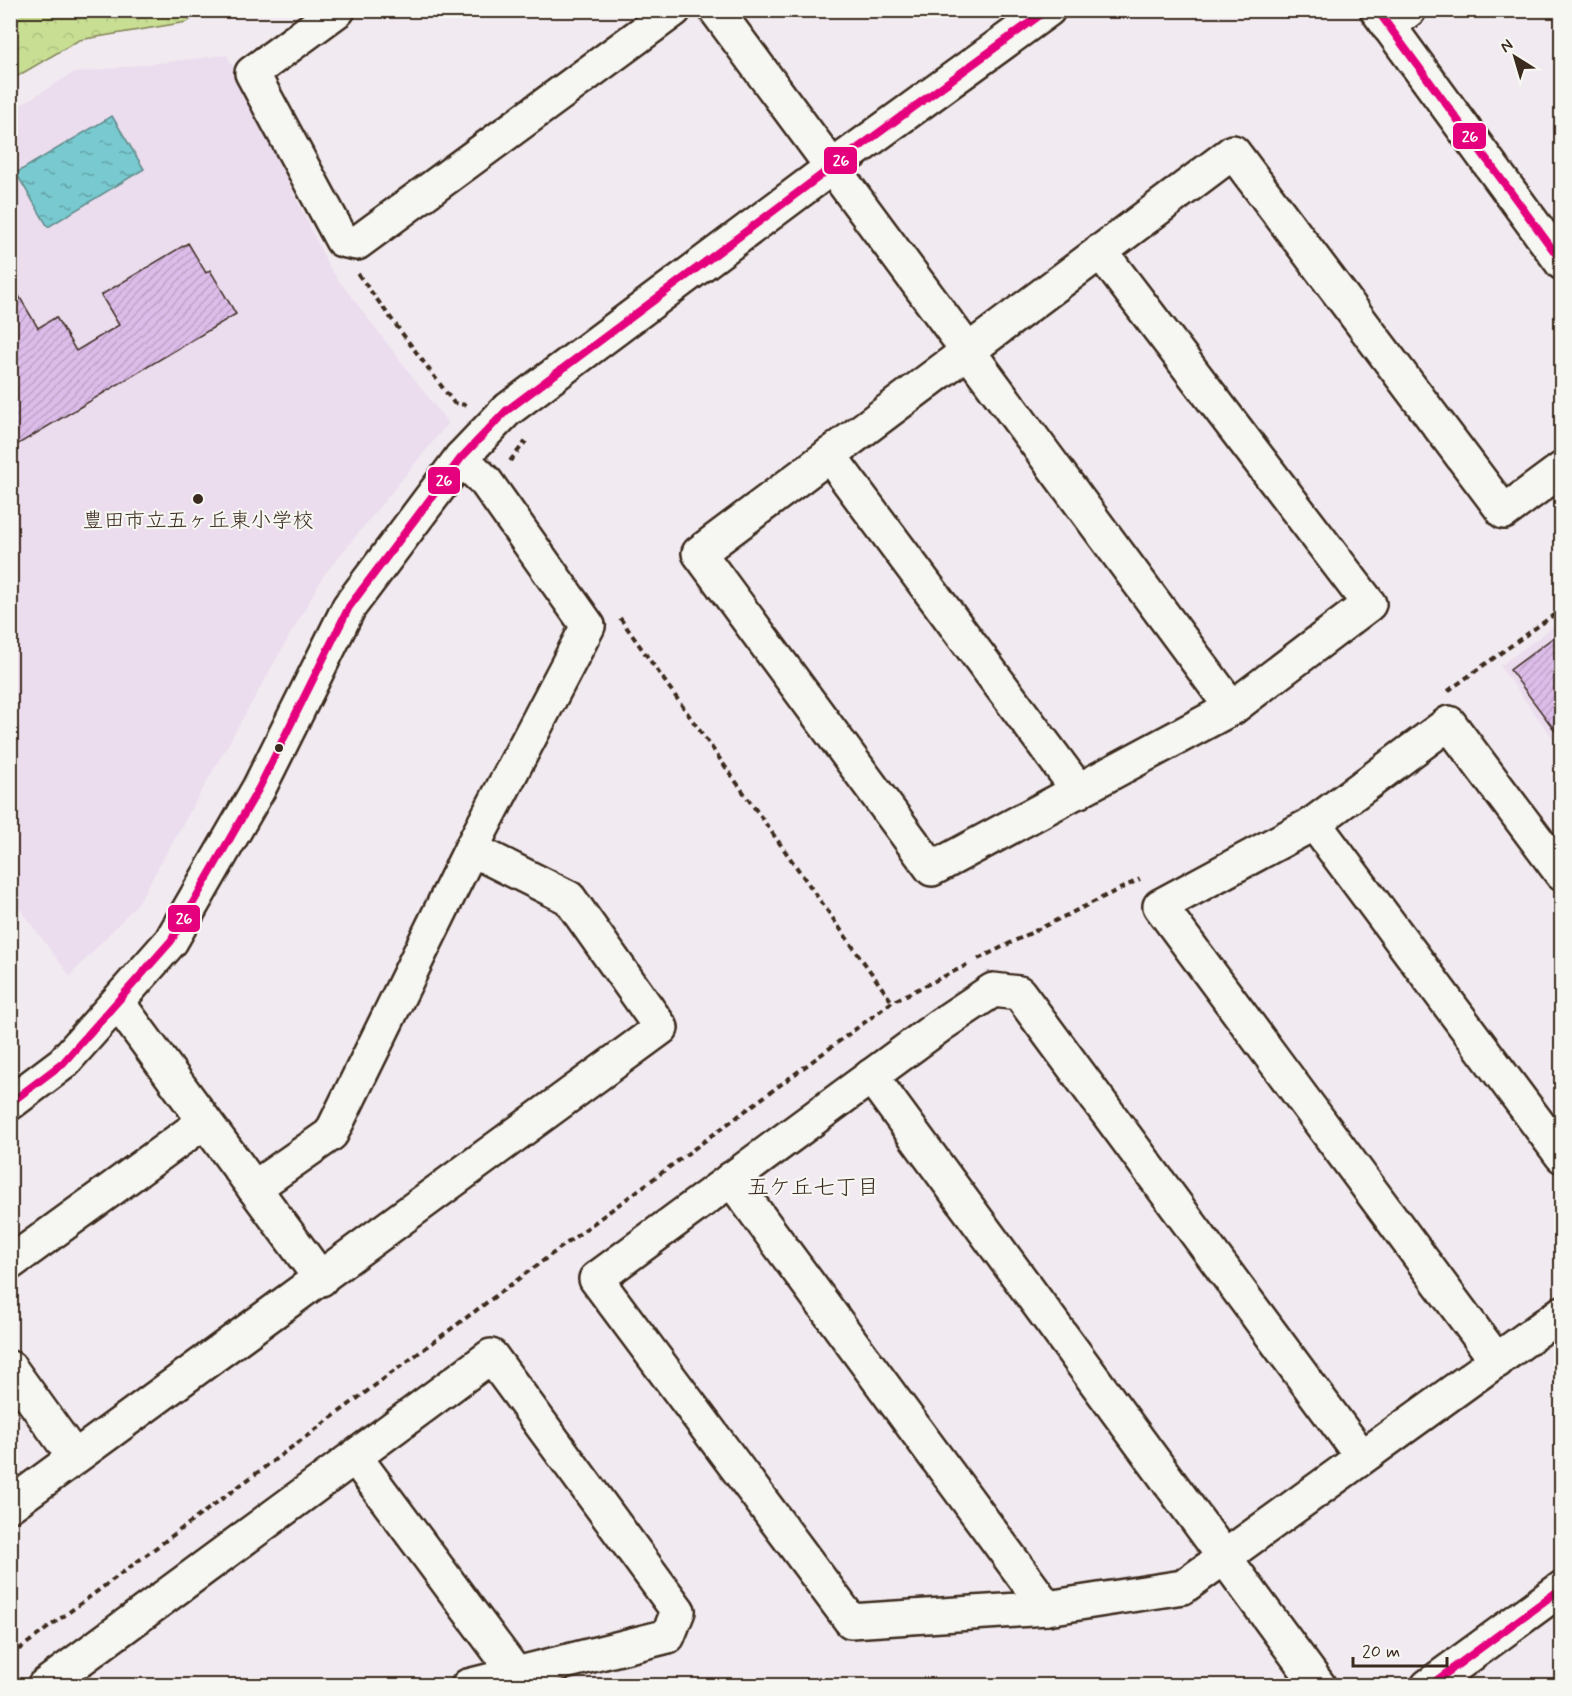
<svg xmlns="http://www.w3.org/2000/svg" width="1572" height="1696" viewBox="0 0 1572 1696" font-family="Mynerve,'Klee One',sans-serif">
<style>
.built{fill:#ebdcee}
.forest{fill:url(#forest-crowns);stroke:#828458;stroke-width:1.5}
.water{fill:url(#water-ripples);stroke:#608a89;stroke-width:1.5}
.building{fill:url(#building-hatch);stroke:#3b2a1e;stroke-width:1.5}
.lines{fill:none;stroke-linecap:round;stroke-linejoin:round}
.minor-casing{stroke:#3b2a1e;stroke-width:38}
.tertiary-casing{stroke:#3b2a1e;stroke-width:38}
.path{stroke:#3b2a1e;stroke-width:4;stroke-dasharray:6 4.5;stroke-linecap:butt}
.minor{stroke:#f6f6f2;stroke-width:33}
.tertiary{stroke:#f6f6f2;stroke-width:33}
.bus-1-casing{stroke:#f6f6f2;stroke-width:12}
.bus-1{stroke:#e5007d;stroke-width:8}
.poi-dot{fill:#3b2a1e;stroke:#f6f6f2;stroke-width:2}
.labels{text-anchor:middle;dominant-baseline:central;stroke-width:4.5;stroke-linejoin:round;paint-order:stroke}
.poi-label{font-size:21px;fill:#3b2a1e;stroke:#f6f6f2}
.neighbourhood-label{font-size:22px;fill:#3b2a1e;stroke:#f6f6f2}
.line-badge{stroke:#f6f6f2;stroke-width:2}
.badge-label{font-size:16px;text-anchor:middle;font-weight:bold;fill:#fff}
</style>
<defs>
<pattern id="forest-crowns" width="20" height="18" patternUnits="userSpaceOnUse" patternTransform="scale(1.5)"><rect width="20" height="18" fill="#c8de93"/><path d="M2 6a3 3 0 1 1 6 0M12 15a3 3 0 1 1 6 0" fill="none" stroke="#adbf7e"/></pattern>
<pattern id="water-ripples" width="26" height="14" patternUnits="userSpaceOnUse" patternTransform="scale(1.5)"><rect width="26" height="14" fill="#78cad0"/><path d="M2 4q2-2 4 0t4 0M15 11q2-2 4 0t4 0" fill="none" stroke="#64a4a8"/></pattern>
<pattern id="building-hatch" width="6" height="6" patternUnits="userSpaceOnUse" patternTransform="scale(1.5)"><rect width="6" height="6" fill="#dcbce9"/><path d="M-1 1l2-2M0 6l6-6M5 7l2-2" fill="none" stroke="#bea2c7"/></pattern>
</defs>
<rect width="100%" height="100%" fill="#f1eaf0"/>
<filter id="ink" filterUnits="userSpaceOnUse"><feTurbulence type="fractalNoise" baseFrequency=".0167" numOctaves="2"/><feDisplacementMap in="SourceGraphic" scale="12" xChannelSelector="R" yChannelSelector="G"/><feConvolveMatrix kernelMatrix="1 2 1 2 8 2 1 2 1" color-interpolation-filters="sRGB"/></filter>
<g filter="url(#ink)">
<g class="built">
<path d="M227,55L330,269L448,423L324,575L138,903L70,976L11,897V111L73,73Z"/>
<path d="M1561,621V749L1500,666Z"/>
</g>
<path class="forest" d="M11,10H202V11L187,22L79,40L11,80Z"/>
<path class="water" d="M112,116L144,169L48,227L16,173Z"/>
<g class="building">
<path d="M188,243L206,273L210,270L236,314L10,449V301L19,296L38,328L56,317L76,351L119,325L101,295Z"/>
<path d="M1562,631V740L1510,670Z"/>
</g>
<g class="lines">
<defs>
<g id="minor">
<path d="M338,10L252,73L342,240L357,243L674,10"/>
<path d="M716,10L1232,708"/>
<path d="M1388,26L1409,10"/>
<path d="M1100,251L1369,604L1232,708L932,869L699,553L1233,152L1504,512L1562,469"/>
<path d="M829,455L1079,791"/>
<path d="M1314,823L1449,723L1562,874"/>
<path d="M118,1003L321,1279"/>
<path d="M871,1076L1319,1686"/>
<path d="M731,1179L1047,1608"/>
<path d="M254,1188L331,1134L471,849L588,626L486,482L461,458"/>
<path d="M10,1263L204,1122"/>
<path d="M1497,1361L1160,906L1314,823L1562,1156"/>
<path d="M10,1368L74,1457"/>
<path d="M355,1457L516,1674L519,1686"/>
<path d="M1362,1457L1019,993L993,990L942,1024L596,1279L851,1621L1047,1608L1183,1587L1562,1313"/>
<path d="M10,1505L661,1028L569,898L471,849"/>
<path d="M44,1686L491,1356L678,1611L668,1636L468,1686"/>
</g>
<g id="tertiary">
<path d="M1377,10L1562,263"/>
<path d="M10,1103L63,1063L171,941L259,788L349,607L461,458L506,411L832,167L1048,10"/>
<path d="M1428,1686L1562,1588"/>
</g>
</defs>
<use href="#minor" class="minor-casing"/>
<use href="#tertiary" class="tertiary-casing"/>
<g class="path">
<path d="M358,274L454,403L466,405"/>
<path d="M510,461L526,441"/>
<path d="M620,618L892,1002"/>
<path d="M1448,691L1562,609"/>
<path d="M978,959L1140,879"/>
<path d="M10,1656L892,1002L971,963"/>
</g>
<use href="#minor" class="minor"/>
<use href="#tertiary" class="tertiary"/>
<defs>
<g id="bus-1">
<path d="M1377,10L1562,262"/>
<path d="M10,1103L63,1063L171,941L259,788L349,607L461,458L506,411L832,167L1047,10"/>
<path d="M1429,1686L1562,1588"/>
</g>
</defs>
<use href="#bus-1" class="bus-1-casing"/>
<use href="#bus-1" class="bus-1"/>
</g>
</g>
<g class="poi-dot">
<circle cx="198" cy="499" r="6"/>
<circle cx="279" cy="748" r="5"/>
</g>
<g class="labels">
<g class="poi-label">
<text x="198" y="521">豊田市立五ヶ丘東小学校</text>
</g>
<g class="neighbourhood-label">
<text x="813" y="1188">五ケ丘七丁目</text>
</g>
</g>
<g class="line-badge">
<rect x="1452" y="122" width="35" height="28" rx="6" fill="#e5007d"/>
<rect x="823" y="146" width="35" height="29" rx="6" fill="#e5007d"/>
<rect x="427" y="466" width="34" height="29" rx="6" fill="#e5007d"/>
<rect x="167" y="904" width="34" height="29" rx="6" fill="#e5007d"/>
</g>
<g class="badge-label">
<text x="1470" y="142">26</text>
<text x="841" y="166">26</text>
<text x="444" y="486">26</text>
<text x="184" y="924">26</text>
</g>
<rect width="1572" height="1696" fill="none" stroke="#f6f6f2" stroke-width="36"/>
<rect x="18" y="18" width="1536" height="1660" fill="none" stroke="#3b2a1e" stroke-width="2" filter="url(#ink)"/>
<g transform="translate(1515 57) rotate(323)" stroke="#f6f6f2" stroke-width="4.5" paint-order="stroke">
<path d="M0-4.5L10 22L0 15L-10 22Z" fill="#3b2a1e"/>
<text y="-9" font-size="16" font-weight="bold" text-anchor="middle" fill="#3b2a1e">N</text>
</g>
<path d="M1353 1657v9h94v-9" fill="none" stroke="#3b2a1e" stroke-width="3"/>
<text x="1362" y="1657" font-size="18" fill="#3b2a1e" stroke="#f6f6f2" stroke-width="4.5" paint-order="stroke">20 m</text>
</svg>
